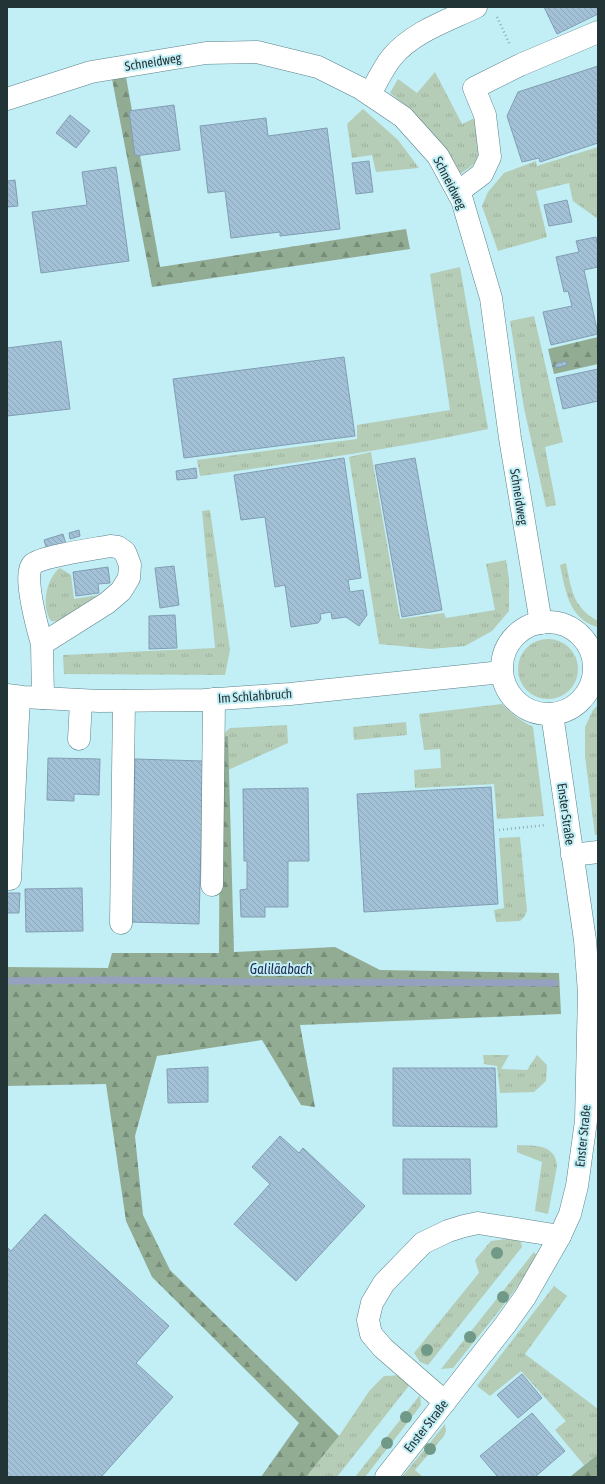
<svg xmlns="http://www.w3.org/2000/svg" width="605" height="1484" viewBox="0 0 605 1484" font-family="'Asap Condensed',sans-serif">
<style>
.grass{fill:url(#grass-tufts)}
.forest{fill:url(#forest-firs)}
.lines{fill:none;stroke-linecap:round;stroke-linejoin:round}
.stream{stroke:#96a0bf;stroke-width:7}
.building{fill:url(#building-back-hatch);stroke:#819eb3}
.minor-casing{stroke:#5a8289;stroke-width:23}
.path{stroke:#8caeb4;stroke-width:2.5;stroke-dasharray:1 3;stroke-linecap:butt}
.minor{stroke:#fff;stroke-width:22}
.tree{fill:#709988}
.labels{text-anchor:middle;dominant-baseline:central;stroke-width:4;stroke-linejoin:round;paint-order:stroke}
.street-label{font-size:13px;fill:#233437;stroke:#c2eef5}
.water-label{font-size:14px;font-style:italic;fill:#202a53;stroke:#c2eef5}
</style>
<defs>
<pattern id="grass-tufts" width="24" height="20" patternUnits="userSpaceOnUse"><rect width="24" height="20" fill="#b5ccb6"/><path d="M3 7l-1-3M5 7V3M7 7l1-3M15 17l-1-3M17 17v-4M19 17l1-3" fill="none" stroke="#9bb09d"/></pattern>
<pattern id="forest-firs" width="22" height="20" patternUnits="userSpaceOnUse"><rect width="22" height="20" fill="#92ac93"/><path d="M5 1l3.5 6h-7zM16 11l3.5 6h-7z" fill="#778d79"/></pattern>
<pattern id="building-back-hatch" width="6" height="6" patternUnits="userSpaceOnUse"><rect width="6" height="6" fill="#a2c1d7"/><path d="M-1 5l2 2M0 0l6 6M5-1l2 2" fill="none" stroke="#8ba6b9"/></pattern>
</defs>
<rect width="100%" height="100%" fill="#c2eef5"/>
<g class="grass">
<path d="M435,72L462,124L479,116C479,127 482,151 476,161C472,167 464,171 458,175L418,118L405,105L390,93L398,79L417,93Z"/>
<path d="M363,109L398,140L419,168L376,172L372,155L352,158L347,124Z"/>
<path d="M598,147V219L573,201L569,183L536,191L547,237L498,251L482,206L488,192L504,173L536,161L537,166Z"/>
<path d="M460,267L488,429C393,449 296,463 200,476L197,460L357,439V425L450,410L430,274Z"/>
<path d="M534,316L563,442L545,447L556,505L546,507L524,408L510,321Z"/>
<path d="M371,452L400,619L444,613L446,618L495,610L486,564L506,560L509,579V611L492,631L465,646L431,649L379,644L349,457Z"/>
<path d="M210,510L230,650L225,675L64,674L63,655L215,648L202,511Z"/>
<path d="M566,563C571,589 573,608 598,621V627C569,620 565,589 560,565Z"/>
<path d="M60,568L71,575L74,599L99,595L60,622L51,621C41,607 46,578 60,568Z"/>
<circle cx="548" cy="669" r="30"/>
<path d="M502,704C511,714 521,721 533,727L544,816L497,819L494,784L415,788L414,770L441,768L440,749L424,750L419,714Z"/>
<path d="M598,705V834L595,835L585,756V727L593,710Z"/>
<path d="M406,722L407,735L354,740L353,727Z"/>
<path d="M287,725L288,743L228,770V737H220L230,728Z"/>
<path d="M520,837L527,911L524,917L520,921L496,922L494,910L504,908L499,838Z"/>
<path d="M483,1055H509L501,1069L527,1070L537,1055L547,1065L546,1081L534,1092L500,1093L497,1066L484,1064Z"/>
<path d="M517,1145C534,1146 555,1143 557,1166L548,1214L535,1211L542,1162L517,1152Z"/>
<path d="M513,1238L520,1240L522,1247L428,1365L420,1362L414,1353L479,1273L475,1260L491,1241Z"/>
<path d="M534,1252L537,1256C514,1296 482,1331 453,1368L441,1369Z"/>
<path d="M554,1286L567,1296L525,1354L598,1409V1454L584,1465L555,1430L566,1421L521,1371L490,1396L477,1386Z"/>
<path d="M403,1375L411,1383L337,1477H306L339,1436L370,1390L384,1376Z"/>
<path d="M420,1395L421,1405L415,1413L365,1477H355Z"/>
<path d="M445,1424L446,1431L444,1436L415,1470L423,1477H402Z"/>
</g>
<g class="forest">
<path d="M126,77L160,267L406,229L410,249L152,287L112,79Z"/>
<path d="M598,337V364L554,374L548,349Z"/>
<path d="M228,736L234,952L335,947L380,970L559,973L561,1014L300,1025L315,1107L301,1105L262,1040L157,1056L135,1136L143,1215L170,1270L339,1436L306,1477H261L299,1423L152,1277L126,1221L106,1084L7,1086V967L108,968L112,953H219L220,737Z"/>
<path d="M598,1454V1477H570Z"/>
</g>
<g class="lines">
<path class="stream" d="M7,981L112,980L262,982L555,983"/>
</g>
<g class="building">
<path d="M544,7H598V14L557,34Z"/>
<path d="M598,66V143L540,162L539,158L522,162L507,116L518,92Z"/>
<path d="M174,105L180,150L135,156L129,111Z"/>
<path d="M70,115L90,131L76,148L56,133Z"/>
<path d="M266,118L268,136L327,128L340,229L280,236V232L231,238L225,191L208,193L200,126Z"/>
<path d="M369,161L373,192L356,194L352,163Z"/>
<path d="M116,167L129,261L41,273L32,212L87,205L82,172Z"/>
<path d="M15,180L18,206L7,207V181Z"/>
<path d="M567,200L572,222L549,226L544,205Z"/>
<path d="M596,237L598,247V267L584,270L598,334L551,345L543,312L572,306L568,291L564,292L556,257L579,252L576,241Z"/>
<path d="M61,341L70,409L7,416V348Z"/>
<path d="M344,357L355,436L184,458L173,379Z"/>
<path d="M566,361L567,365L556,368L555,364Z"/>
<path d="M598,369V401L563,409L556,378Z"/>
<path d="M344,458L361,578L348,580L350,592L363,590L367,615L359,626L346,617L332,619L331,612L320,614L321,619L318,623L291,627L285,585L275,587L265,517L241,520L234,475Z"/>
<path d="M415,458L442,610L402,617L375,465Z"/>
<path d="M196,468L197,478L177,480L176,471Z"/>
<path d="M79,530L80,536L70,539L69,533Z"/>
<path d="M63,534L66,544L47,550L44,540Z"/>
<path d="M174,566L179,605L160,608L155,568Z"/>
<path d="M108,567L110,583L98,584L99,593L76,596L73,572Z"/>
<path d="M175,615L177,648L149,649V616Z"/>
<path d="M48,758L100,759L99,795L74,794V801L47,800Z"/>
<path d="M135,759L203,761L199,924L131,922Z"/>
<path d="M491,787L498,904L364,912L357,794Z"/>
<path d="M308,788L309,861H288V907H265V917H241L240,890L247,889V861H244L243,789Z"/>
<path d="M82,888L83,931L26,932L25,889Z"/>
<path d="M7,893H20L19,913H7Z"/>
<path d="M208,1067V1102L168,1103L167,1069Z"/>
<path d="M393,1068H495L497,1127L393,1126Z"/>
<path d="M280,1136L299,1153L303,1148L365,1206L296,1281L234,1224L270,1184L252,1167Z"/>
<path d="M403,1159H470L471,1194H403Z"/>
<path d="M45,1214L169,1326L136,1363L173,1397L101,1477H7V1247L11,1251Z"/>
<path d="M522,1374L542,1398L518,1418L497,1395Z"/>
<path d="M532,1413L565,1451L535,1477H498L480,1456Z"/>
</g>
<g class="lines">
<defs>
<g id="minor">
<path d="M370,94C377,82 383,68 392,57C413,32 447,21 476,7"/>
<path d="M7,99L91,72L206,53L257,52L318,67L360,88L403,117L438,156L462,200L491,298L510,438L541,623"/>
<path d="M458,192L482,174L490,157L485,115L474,88L520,65L598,32"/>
<circle cx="548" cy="668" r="46"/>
<path d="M42,644C38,630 22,573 33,564C43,556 95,549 110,546L118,547L125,552L130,565L129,578L121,591L107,603L42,644L43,698"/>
<path d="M7,695L23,697L99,701L204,700L290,694L502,672"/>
<path d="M79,739L81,701"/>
<path d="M572,855L598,852"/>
<path d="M10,879L19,697"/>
<path d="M212,885L214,699"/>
<path d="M121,923L124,701"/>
<path d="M445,1402L383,1348L371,1334L368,1320L372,1303L384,1283L423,1243L448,1231L464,1226L478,1223L560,1236"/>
<path d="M386,1477L505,1325L525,1297L560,1236L570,1214L577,1186L586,1121L589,993L585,940L552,714"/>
</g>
</defs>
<use href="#minor" class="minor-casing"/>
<g class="path">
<path d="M497,17L510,45"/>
<path d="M499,830L546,825"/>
</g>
<use href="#minor" class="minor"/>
</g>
<g class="tree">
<circle cx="497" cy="1253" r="6"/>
<circle cx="503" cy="1297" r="6"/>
<circle cx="470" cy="1337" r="6"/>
<circle cx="427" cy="1350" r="6"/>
<circle cx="406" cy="1417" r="6"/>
<circle cx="387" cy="1443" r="6"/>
<circle cx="430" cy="1449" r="6"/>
</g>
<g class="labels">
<g class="street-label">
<text transform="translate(153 62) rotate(-9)">Schneidweg</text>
<text transform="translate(450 183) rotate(63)">Schneidweg</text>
<text transform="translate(519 497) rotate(81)">Schneidweg</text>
<text transform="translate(255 696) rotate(-4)">Im Schlahbruch</text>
<text transform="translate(566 814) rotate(82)">Enster Straße</text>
<text transform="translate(583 1136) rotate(-84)">Enster Straße</text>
<text transform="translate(426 1426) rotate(-52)">Enster Straße</text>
</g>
<g class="water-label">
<text x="281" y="969">Galiläabach</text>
</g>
</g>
<rect width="605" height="1484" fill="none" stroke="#233437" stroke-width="16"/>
</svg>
